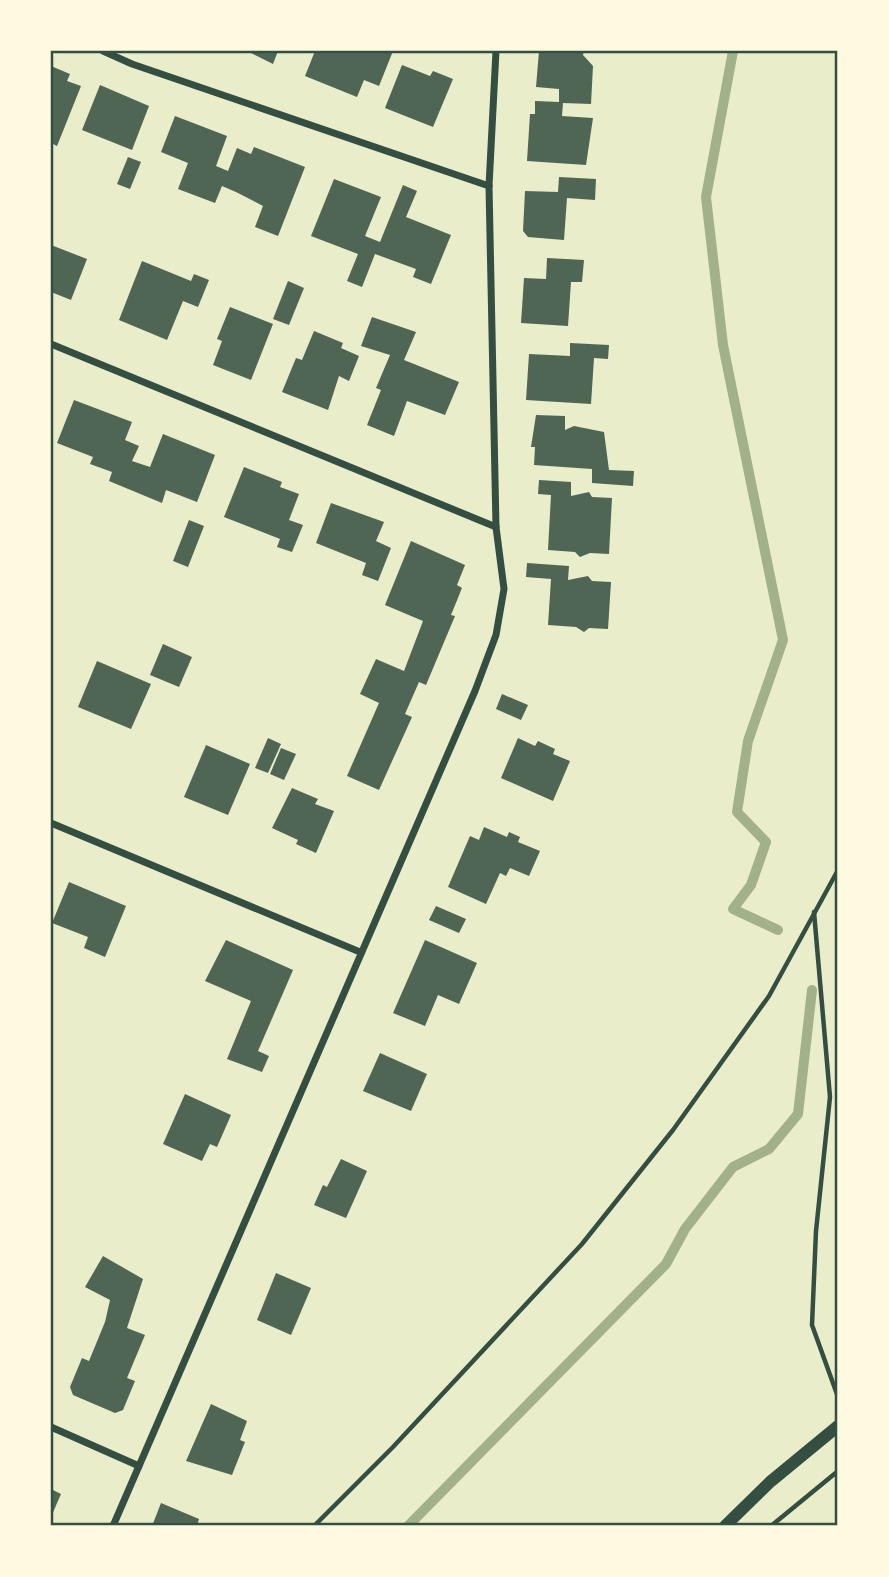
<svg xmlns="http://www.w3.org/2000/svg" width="889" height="1577" viewBox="0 0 889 1577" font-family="Overpass,sans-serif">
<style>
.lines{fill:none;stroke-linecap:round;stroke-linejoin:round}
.stream{stroke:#a3b18a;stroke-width:10}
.building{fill:#4f6655}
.path{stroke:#344e41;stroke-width:4.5}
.minor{stroke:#344e41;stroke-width:7}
.tertiary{stroke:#344e41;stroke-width:12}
.neatline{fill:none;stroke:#344e41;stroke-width:2.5}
</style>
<rect width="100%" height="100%" fill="#e9edc9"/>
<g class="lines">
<g class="stream">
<path d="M733,51L706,197L723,345L783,640L748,741L737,812L766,842L751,885L733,909L778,930"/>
<path d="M408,1526L666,1264L685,1229L733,1167L769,1149L798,1114L812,990"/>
</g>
</g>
<g class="building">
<path d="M247,51H278L273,64Z"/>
<path d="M315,51H393L379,86L364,80L357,97L305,76Z"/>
<path d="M539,51H584L583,55L593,66L591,104L563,103L562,116L593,118L586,165L527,161L530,114H535V101L559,102V89L536,87Z"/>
<path d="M402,65L430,76L433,71L453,79L433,127L385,108Z"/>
<path d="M51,66L70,74L67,81L81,86L57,146L51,143Z"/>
<path d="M100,85L149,106L132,150L82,130Z"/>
<path d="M175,116L227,136L216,166L228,171L237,148L251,154L254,147L305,167L278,236L255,227L263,206L236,192L222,186L215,203L178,189L188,163L161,152Z"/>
<path d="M128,157L141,162L130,189L117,184Z"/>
<path d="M559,177L596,179L595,200L567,198L564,240L528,237L523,231L525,191L558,192Z"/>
<path d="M334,179L381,197L365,236L380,242L403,185L417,191L406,217L451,235L431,284L413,277L416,269L375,254L362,287L347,281L358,254L311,236Z"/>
<path d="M51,245L87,259L71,300L51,292Z"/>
<path d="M547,258L584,260L582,282H571L568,326L521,323L524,278L546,279Z"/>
<path d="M142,261L191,281L194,274L209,280L198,307L183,301L167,340L119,320Z"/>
<path d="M288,281L304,288L289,325L273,319Z"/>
<path d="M230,307L273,324L251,380L213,365L222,341L217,339Z"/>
<path d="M372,317L416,332L404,360L459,382L445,415L407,401L394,436L367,425L381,390L376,388L390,355L361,346Z"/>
<path d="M314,331L343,343L341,348L359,356L349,381L339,376L328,410L282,392L296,358L302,360Z"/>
<path d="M570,343L609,345L608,359L594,358L591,404L526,400L529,354L570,356Z"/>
<path d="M74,400L132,422L125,440L139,446L132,461L150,467L163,434L215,455L197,502L166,490L162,503L109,481L112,472L90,464L93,457L57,443Z"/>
<path d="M536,415L565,416V430L574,426L604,432L609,470L634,471L633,486L592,483V469L534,465L535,447H531Z"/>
<path d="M244,467L282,482L280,487L299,494L289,520L303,525L292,552L277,547L280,539L224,517Z"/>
<path d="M539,480L571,482V496L589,492L592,497L612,498L609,554L590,553L580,557L575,552L548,550L551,495L538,494Z"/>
<path d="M331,503L384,522L376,541L391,548L378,581L362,575L366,563L316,543Z"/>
<path d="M189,520L204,526L188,567L173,561Z"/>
<path d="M411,541L465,565L457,585L462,588L451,615L455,616L426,685L419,682L405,714L412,717L379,790L347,776L379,703L360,694L376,659L404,671L423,621L385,605Z"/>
<path d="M527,563L569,566L568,580L588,576L592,581L611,582L608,629L589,628L584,632L576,627L548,625L551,579L526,577Z"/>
<path d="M163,644L192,657L179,687L150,675Z"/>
<path d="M97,661L151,684L131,729L78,707Z"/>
<path d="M502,694L528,705L521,720L496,709Z"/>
<path d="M268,738L281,744L268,773L255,768Z"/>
<path d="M518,738L535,746L538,741L555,749L553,754L570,761L553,801L501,778Z"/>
<path d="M206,745L250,764L228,815L184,797Z"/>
<path d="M281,748L296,754L284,780L270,774Z"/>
<path d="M292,788L318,799L315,804L334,811L316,853L296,844L298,840L272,828Z"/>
<path d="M484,827L507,837L509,832L520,837L518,842L540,851L529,876L510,868L506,876L500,873L486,904L448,887L470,836L479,840Z"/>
<path d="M69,882L126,906L105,957L84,948L88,937L52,923Z"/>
<path d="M436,906L466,919L459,933L429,920Z"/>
<path d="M226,940L293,970L258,1051L269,1056L262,1072L227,1059L251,1001L205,981Z"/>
<path d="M425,940L477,963L459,1004L438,995L425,1026L393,1013Z"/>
<path d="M380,1053L427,1074L411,1111L363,1091Z"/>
<path d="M185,1094L231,1115L217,1147L210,1144L202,1161L163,1144Z"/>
<path d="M341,1159L367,1171L346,1218L314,1205L323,1185L327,1187Z"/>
<path d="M103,1256L143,1279L127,1328L145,1335L127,1378L135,1381L123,1410L115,1413L73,1395L70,1387L82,1358L89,1361L105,1322L110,1300L85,1287Z"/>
<path d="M276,1273L311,1288L291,1335L257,1320Z"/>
<path d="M211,1404L247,1421L240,1440L245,1442L232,1475L186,1461Z"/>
<path d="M51,1489L61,1494L51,1517Z"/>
<path d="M161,1503L199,1519L197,1526H152Z"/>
</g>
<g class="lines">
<g class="path">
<path d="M814,912L830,1097L816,1231L812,1325L838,1397"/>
<path d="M314,1526L393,1447L582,1244L673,1130L769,996L838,870"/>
<path d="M771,1526L838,1471"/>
</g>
<g class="minor">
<path d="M103,51L132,64L489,186"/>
<path d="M51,344L496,527"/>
<path d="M51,823L360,952"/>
<path d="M51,1427L139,1466"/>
<path d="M113,1526L475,691L496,635L504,589L496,527L489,186L496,51"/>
</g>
<path class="tertiary" d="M725,1526L770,1482L838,1426"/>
</g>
<rect width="889" height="1577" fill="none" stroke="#fefae0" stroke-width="105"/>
<rect x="52" y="52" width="784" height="1472" class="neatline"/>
</svg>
